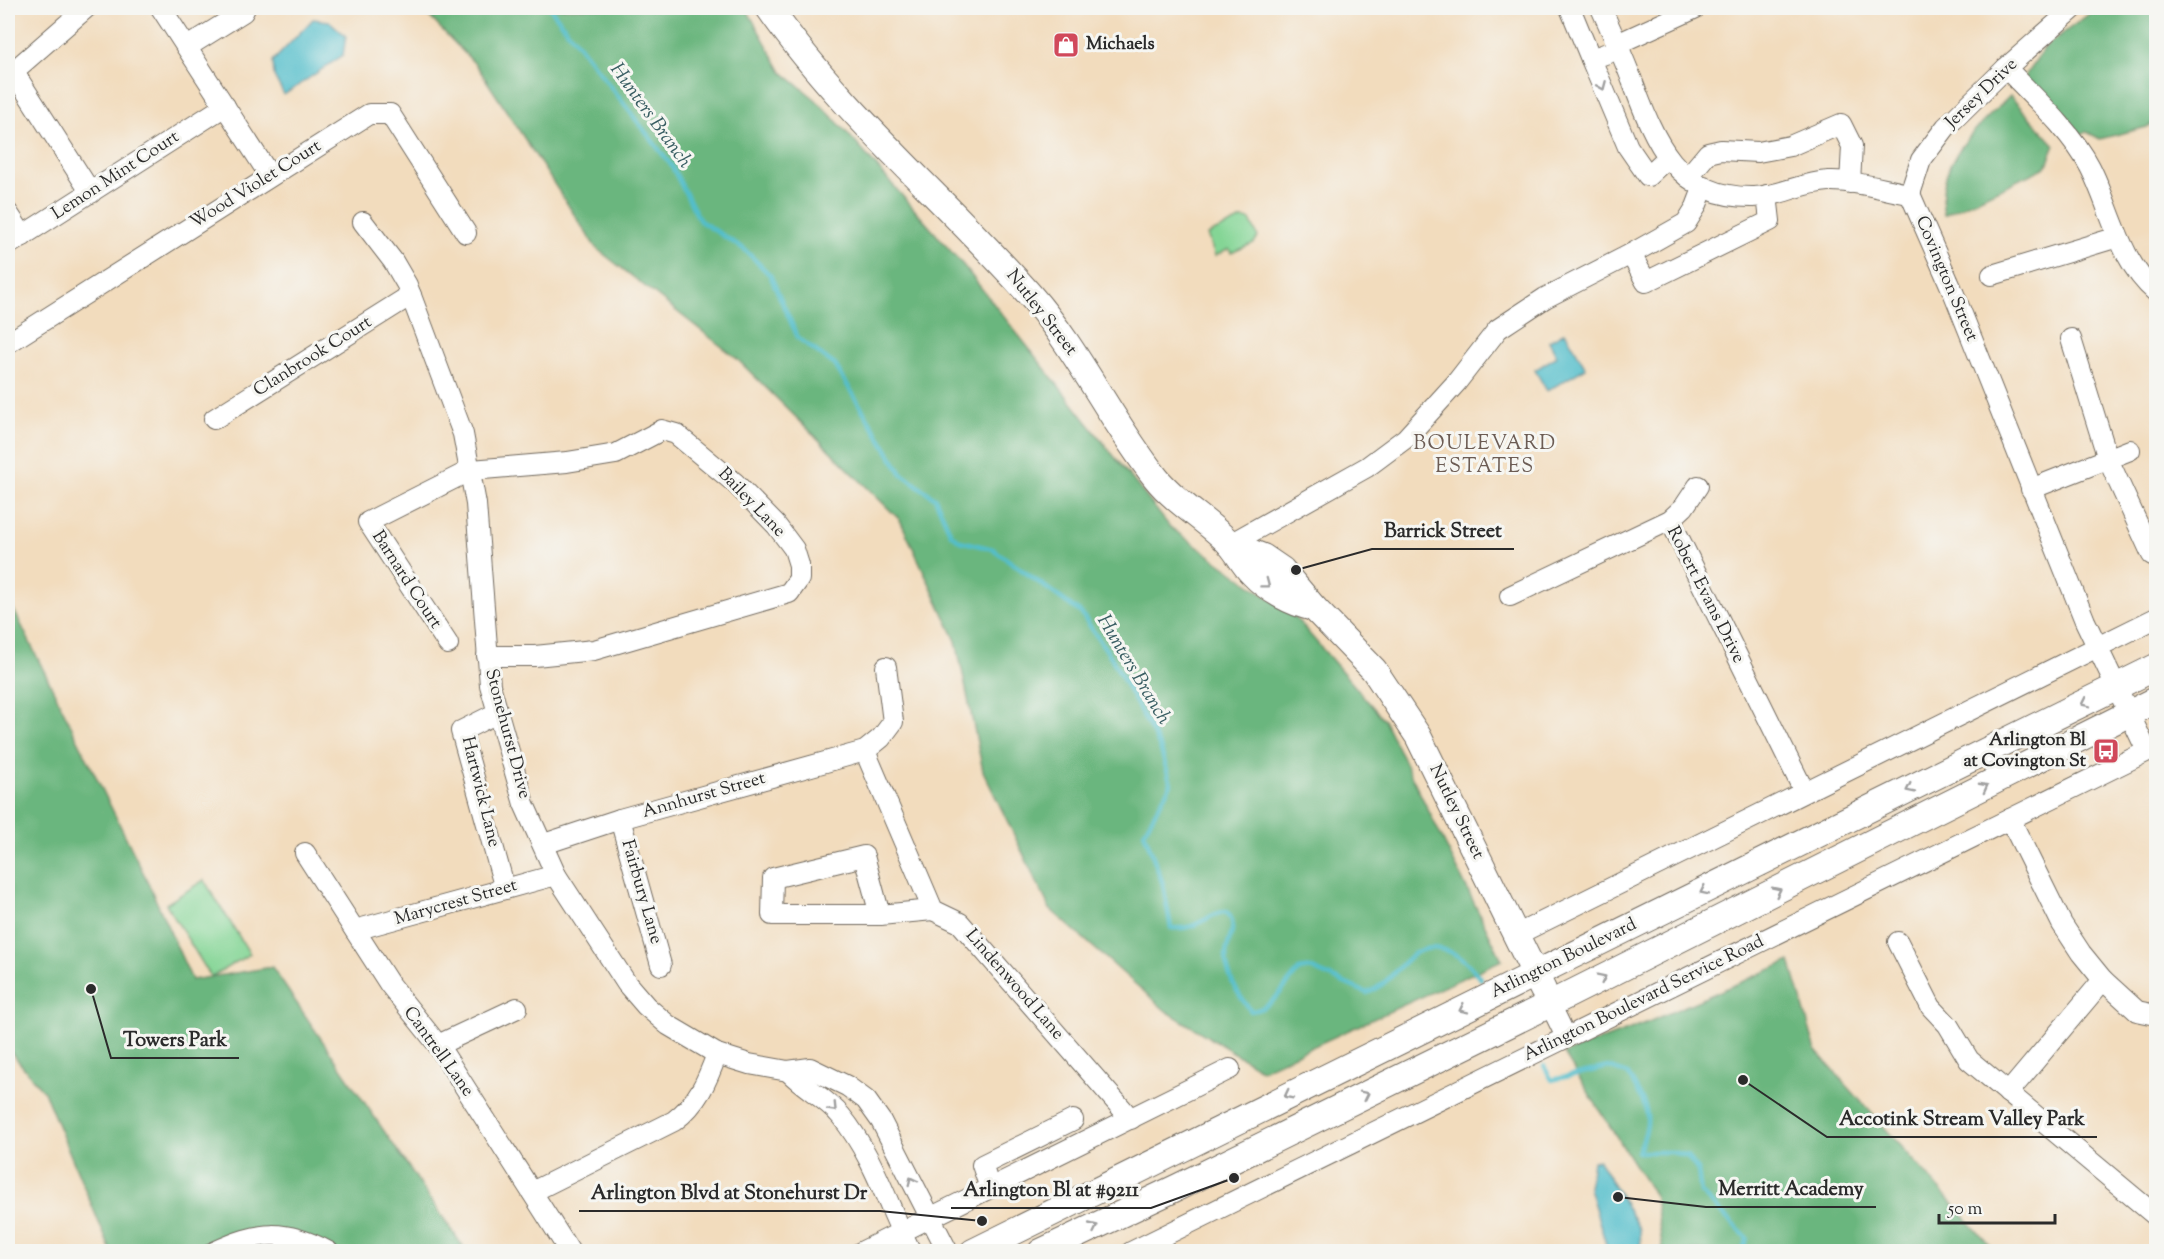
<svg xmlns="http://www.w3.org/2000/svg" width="2164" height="1259" viewBox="0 0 2164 1259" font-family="'Sorts Mill Goudy',serif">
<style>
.green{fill:#84d595;stroke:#588060;stroke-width:1.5}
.forest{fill:#6bb67e;stroke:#4b7054;stroke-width:1.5}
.water{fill:#52becb;stroke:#3e747b;stroke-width:1.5}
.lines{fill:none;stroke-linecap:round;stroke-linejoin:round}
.stream{stroke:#52becb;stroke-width:4.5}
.minor-casing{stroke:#71695e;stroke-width:22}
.major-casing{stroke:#71695e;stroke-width:28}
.minor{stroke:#fff;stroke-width:20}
.major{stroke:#fff;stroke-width:26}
.oneway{stroke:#a0a0a0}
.labels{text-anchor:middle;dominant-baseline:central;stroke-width:6;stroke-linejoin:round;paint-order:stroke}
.poi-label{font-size:18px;font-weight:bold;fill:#2b2b2b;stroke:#f6f6f2;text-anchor:start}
.street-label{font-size:18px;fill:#2b2b2b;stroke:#f6f6f2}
.water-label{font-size:20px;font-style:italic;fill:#395e63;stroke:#f6f6f2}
.neighbourhood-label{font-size:20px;letter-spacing:1.5px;fill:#6c5c54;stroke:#f6f6f2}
.leader{fill:none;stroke:#2b2b2b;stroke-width:2}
.callout-dot{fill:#2b2b2b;stroke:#f6f6f2;stroke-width:2}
.callout-label{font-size:20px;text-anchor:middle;font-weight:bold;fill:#2b2b2b;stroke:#f6f6f2;stroke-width:6;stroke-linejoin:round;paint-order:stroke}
</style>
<rect width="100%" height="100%" fill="#f6f6f2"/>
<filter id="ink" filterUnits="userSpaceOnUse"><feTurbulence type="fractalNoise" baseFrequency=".0167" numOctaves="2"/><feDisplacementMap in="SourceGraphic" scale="12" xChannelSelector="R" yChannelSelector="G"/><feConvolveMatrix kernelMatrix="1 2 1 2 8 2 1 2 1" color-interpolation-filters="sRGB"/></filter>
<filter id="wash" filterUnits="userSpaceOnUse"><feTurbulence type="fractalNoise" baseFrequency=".008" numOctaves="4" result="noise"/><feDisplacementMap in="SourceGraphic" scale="24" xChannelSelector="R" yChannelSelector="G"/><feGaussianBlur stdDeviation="1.35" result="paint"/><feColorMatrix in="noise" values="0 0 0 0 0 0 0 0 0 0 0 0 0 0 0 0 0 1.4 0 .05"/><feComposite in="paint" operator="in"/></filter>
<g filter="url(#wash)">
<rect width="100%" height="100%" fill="#f2dcbd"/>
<g class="green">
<path d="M1242,219L1250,220L1258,237L1254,243L1231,253L1229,249L1215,256L1207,235Z"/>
<path d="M204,880L250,954L211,977L166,904Z"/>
</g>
<g class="forest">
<path d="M421,8H746L782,72L815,99L841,126L963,265L1170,527L1294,616L1384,720L1502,960L1262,1070L1166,1011L1050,909L983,771L956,641L900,520L735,357L596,248L477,66Z"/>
<path d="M2097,8H2156V121L2147,127L2100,139L2087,132L2076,135L2024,77L2046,46Z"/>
<path d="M2010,96L2055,145L2046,167L1944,215C1934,162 1976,129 2010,96Z"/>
<path d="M8,598L144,874L192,980L272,967L466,1251H111L44,1092L8,1049Z"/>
<path d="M1790,961L1816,1051L1995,1251H1663L1655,1197L1564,1054L1646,1023Z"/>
</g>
<g class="water">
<path d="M313,19L329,21L346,36L343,55L284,95L274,76L273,61Z"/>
<path d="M1565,332L1586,368L1547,391L1535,370L1557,356L1549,341Z"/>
<path d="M1599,1160L1640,1230L1641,1251H1608L1589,1188L1593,1161Z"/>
</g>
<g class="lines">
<g class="stream">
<path d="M550,8L671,165L700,221L744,249L770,275L798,338L835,365L902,474L935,498L951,534L960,541L993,549L1081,613L1111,657L1160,747L1171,784L1144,832L1163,884L1171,928C1201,931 1206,912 1227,912C1240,928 1226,938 1226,956C1226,976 1239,996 1251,1011C1273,1009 1285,985 1299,970L1310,968L1367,993C1398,982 1405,942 1440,949C1460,953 1469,964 1481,979"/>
<path d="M1544,1066L1552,1080L1608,1067L1628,1074C1647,1108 1655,1115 1638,1152H1672L1687,1156L1698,1171L1701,1193L1747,1238L1742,1252"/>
</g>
</g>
</g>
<g filter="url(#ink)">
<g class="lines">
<defs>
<g id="minor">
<path d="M161,8L270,176"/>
<path d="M1570,8L1591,59"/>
<path d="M1601,8C1611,30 1621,52 1630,75C1653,136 1673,198 1753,197C1779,197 1802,182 1829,181C1855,180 1884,190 1910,194"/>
<path d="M1617,44L1696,8"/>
<path d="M187,47L243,12L245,8"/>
<path d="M1619,49L1591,59L1628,147L1648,176L1668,157"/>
<path d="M2006,68C2033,96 2072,132 2090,167C2111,208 2119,261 2156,292"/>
<path d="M13,71L91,193"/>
<path d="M8,76L86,8"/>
<path d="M1688,177L1708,153L1721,150L1758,152L1790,146L1841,124L1852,146L1850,183"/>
<path d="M1910,194L1954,294L2085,621L2147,751"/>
<path d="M1910,194L1921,160L1946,127L2006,68L2074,8"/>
<path d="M8,213L23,236"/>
<path d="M363,222L393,261L407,285L463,434L476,504L490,685L524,804L556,875L627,984L646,1006L668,1025L717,1054L749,1064L788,1071L810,1068L847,1086L866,1100L881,1121L948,1252"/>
<path d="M8,245L225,106"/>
<path d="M1631,254L1646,282L1770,221L1767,195"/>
<path d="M1992,275L2118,237"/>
<path d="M2071,339L2108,459L2152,555"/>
<path d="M8,343L369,114H390L466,233"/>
<path d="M214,419L411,295"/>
<path d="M2031,489L2130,450"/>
<path d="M1670,520L1804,791"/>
<path d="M1230,544L1367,467L1406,438L1456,383L1498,329L1545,298L1631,254L1686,223L1696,207L1704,186"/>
<path d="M1510,596L1670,520L1684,507L1698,486"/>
<path d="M448,644L368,522L471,470L567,462L616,454L662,430L676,434L735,483L776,525L794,549L799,565V579L789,593L594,650L535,656H487"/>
<path d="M497,713L461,731L505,889"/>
<path d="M865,751L933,910L960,923L1131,1119"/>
<path d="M620,819L661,965"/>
<path d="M2010,819L2062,924L2081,953L2103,980L2137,1011L2156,1015"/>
<path d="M544,844L620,819L865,751L881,738L893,722L886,667"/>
<path d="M305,853L390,985L438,1045L570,1252"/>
<path d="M864,856L880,915H772L773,878Z"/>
<path d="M880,915L933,910"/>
<path d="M355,930L556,875"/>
<path d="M1516,935L2156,618"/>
<path d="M1898,942L1931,1007L1948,1025L1969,1060L2156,1216"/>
<path d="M1550,1004L1566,1037"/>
<path d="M438,1045L517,1008"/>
<path d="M788,1071C804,1088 826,1098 841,1116C873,1155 888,1206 911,1252"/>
<path d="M2008,1093L2103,980"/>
<path d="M990,1188L982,1165L1073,1120"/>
<path d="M532,1192L674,1121C698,1103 707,1081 717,1054"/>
<path d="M214,1252C260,1231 283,1228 329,1252"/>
<path d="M861,1252L1230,1069"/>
<path d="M1131,1252L2156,747"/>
</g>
<g id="major">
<path d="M769,8C843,114 944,198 1030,295C1079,351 1110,420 1156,478C1177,504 1207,520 1230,544C1238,553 1243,564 1252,573C1268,590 1291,603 1314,608"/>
<path d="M1230,544L1263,557L1282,570L1314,608L1374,670L1418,736L1543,990"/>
<path d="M973,1252L2156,667"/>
<path d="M1041,1252L1178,1187L1550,1004L2156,700"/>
</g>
</defs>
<use href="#minor" class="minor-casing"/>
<use href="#major" class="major-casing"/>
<use href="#minor" class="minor"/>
<use href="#major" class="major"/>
</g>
<defs><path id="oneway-chevron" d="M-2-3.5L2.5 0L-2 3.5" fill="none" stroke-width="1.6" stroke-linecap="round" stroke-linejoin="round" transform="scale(1.5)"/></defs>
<g class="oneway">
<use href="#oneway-chevron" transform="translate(1602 86) rotate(67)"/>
<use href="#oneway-chevron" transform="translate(1266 584) rotate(37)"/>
<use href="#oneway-chevron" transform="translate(2085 703) rotate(154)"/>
<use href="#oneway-chevron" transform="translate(1984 787) rotate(-28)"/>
<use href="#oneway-chevron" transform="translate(1910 789) rotate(154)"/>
<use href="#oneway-chevron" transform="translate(1704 891) rotate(154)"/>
<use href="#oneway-chevron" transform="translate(1777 891) rotate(-26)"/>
<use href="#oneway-chevron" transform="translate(1602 978) rotate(-26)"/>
<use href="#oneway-chevron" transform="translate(1463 1009) rotate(154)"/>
<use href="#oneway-chevron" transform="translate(1288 1095) rotate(153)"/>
<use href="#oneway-chevron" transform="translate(1365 1095) rotate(-26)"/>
<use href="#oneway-chevron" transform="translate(833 1108) rotate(46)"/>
<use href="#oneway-chevron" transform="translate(912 1181) rotate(-117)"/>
<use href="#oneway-chevron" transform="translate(1094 1227) rotate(-25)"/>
</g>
</g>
<defs>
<symbol id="shop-square" viewBox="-11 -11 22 22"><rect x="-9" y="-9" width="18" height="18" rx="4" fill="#d1495b" stroke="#f6f6f2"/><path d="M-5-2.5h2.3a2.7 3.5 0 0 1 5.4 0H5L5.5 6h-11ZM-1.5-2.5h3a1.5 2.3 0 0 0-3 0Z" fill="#fff"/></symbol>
<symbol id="bus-square" viewBox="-11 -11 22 22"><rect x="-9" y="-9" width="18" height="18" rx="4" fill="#d1495b" stroke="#f6f6f2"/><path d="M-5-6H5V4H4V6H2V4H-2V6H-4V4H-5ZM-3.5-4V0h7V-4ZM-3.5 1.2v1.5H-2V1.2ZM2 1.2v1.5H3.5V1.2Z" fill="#fff"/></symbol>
</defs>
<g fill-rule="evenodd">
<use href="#shop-square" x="1051" y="30" width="30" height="30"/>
<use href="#bus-square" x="2091" y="736" width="30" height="30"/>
</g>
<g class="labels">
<g class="poi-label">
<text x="1086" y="45">Michaels</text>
<text x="2086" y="741" text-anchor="end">Arlington Bl<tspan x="2086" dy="21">at Covington St</tspan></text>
</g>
<g class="street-label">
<text transform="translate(1982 94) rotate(-44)">Jersey Drive</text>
<text transform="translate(116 176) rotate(-33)">Lemon Mint Court</text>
<text transform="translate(256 185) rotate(-32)">Wood Violet Court</text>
<text transform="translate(1946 279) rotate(67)">Covington Street</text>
<text transform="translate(1041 313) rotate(52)">Nutley Street</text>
<text transform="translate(313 357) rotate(-32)">Clanbrook Court</text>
<text transform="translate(751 503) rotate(46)">Bailey Lane</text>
<text transform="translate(406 580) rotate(57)">Barnard Court</text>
<text transform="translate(1705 595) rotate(63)">Robert Evans Drive</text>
<text transform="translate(507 734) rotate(75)">Stonehurst Drive</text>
<text transform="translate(480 792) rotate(76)">Hartwick Lane</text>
<text transform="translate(704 796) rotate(-16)">Annhurst Street</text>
<text transform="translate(1456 812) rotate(64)">Nutley Street</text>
<text transform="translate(641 892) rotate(74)">Fairbury Lane</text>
<text transform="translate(456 903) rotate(-16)">Marycrest Street</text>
<text transform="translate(1564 959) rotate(-26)">Arlington Boulevard</text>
<text transform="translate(1014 985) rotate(49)">Lindenwood Lane</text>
<text transform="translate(1644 999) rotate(-26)">Arlington Boulevard Service Road</text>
<text transform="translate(438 1052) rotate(54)">Cantrell Lane</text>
</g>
<g class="water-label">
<text transform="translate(650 116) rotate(54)">Hunters Branch</text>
<text transform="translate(1133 670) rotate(59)">Hunters Branch</text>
</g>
<g class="neighbourhood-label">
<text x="1485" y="444">BOULEVARD<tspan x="1485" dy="23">ESTATES</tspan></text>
</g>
</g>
<path class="leader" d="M1296 570L1372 549H1514M91 989L111 1058H239M1743 1080L1827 1137H2097M1618 1197L1706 1207H1876M1234 1178L1151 1208H951M982 1221L880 1211H579"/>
<g class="callout-dot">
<circle cx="1296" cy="570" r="6"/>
<circle cx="91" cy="989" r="6"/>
<circle cx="1743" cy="1080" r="6"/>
<circle cx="1618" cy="1197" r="6"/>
<circle cx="1234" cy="1178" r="6"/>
<circle cx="982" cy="1221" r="6"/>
</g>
<g class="callout-label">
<text x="1443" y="537">Barrick Street</text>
<text x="175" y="1046">Towers Park</text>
<text x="1962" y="1125">Accotink Stream Valley Park</text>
<text x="1791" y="1195">Merritt Academy</text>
<text x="1051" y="1196">Arlington Bl at #9211</text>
<text x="729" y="1199">Arlington Blvd at Stonehurst Dr</text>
</g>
<rect width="2164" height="1259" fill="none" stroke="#f6f6f2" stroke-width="30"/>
<path d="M1939 1214v9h116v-9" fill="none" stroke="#2b2b2b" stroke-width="3"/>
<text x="1948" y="1214" font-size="18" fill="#2b2b2b" stroke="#f6f6f2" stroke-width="4.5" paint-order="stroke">50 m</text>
</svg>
